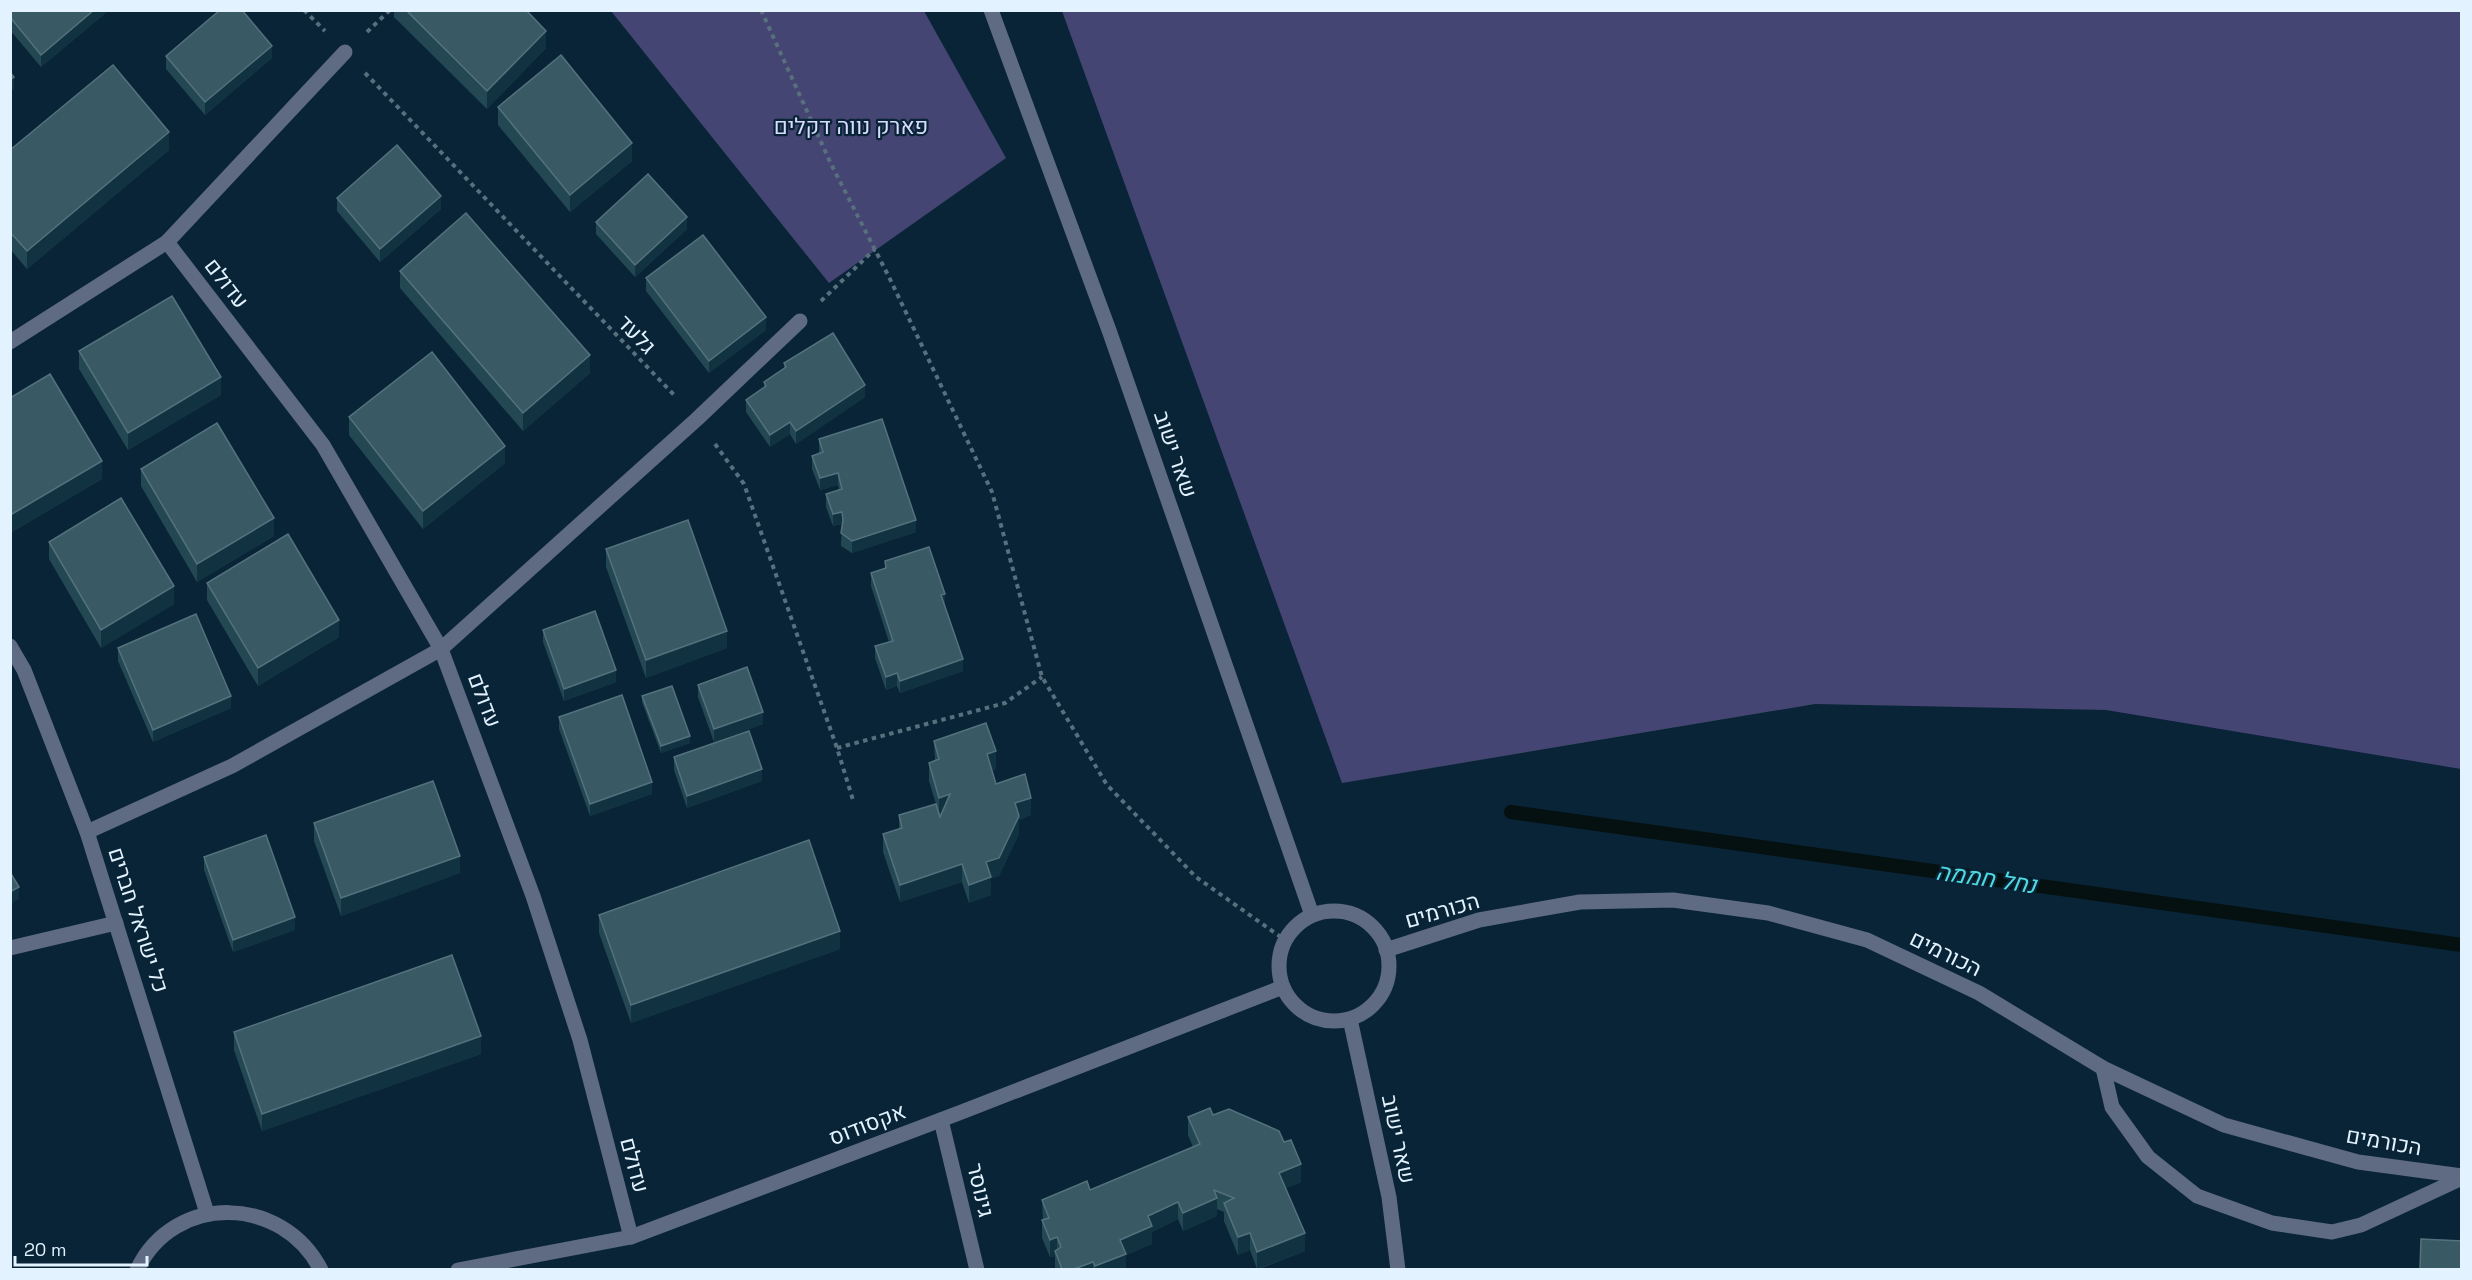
<svg xmlns="http://www.w3.org/2000/svg" width="2472" height="1280" viewBox="0 0 2472 1280" font-family="'Space Grotesk',Heebo,sans-serif">
<style>
.green{fill:#444572}
.lines{fill:none;stroke-linecap:round;stroke-linejoin:round}
.stream{stroke:#051011;stroke-width:14}
.path{stroke:#586f7e;stroke-width:4;stroke-dasharray:4.5 4.5;stroke-linecap:butt}
.minor{stroke:#5e6b82;stroke-width:15}
.wall{fill:#244853}
.shaded-wall{fill:#113240}
.building{fill:#395a65;stroke:#53727d;stroke-width:1.5}
.labels{text-anchor:middle;dominant-baseline:central;stroke-width:4.5;stroke-linejoin:round;paint-order:stroke}
.park-label{font-size:22px;fill:#d9dcff;stroke:#092436}
.street-label{font-size:22px;fill:#e2f2fe;stroke:#092436}
.water-label{font-size:24px;font-style:italic;fill:#4fdae2;stroke:#092436}
</style>
<rect width="100%" height="100%" fill="#092436"/>
<g class="green">
<path d="M611,11H924L1006,158L829,283Z"/>
<path d="M1062,11H2461V769L2106,710L1815,704L1342,783Z"/>
</g>
<g class="lines">
<path class="stream" d="M1511,812L2462,945"/>
<g class="path">
<path d="M304,10L325,31"/>
<path d="M761,10L831,164L889,277L992,492L1042,677L1107,785L1196,877L1285,940"/>
<path d="M367,32L390,10"/>
<path d="M365,73L676,397"/>
<path d="M821,301L875,249"/>
<path d="M715,444L744,484L837,748L853,800"/>
<path d="M837,748L1005,703L1042,677"/>
</g>
<g class="minor">
<path d="M991,10L1110,333L1312,915"/>
<path d="M167,242L323,445L441,649L533,896L580,1040L631,1237"/>
<path d="M10,342L167,242L345,52"/>
<path d="M10,646L24,670L87,832L207,1213"/>
<path d="M87,832L232,766L441,649L697,419L800,321"/>
<circle cx="1334" cy="966" r="55"/>
<path d="M10,948L116,923"/>
<path d="M1386,950L1479,920L1580,902L1673,900L1768,913L1867,940L1979,993L2103,1068L2224,1125L2358,1162L2462,1176"/>
<path d="M1350,1019L1389,1197L1398,1270"/>
<path d="M2103,1068L2112,1107L2148,1157L2197,1196L2272,1223L2332,1232L2361,1225L2462,1178"/>
<path d="M941,1120L977,1270"/>
<path d="M137,1270C174,1192 283,1195 321,1270"/>
<path d="M458,1270L631,1237L959,1113L1283,987"/>
</g>
</g>
<g class="wall">
<path d="M10,10H109L41,67L10,30Z"/>
<path d="M394,10H526L546,48L487,109L394,17Z"/>
<path d="M166,56L272,58L205,115L166,69Z"/>
<path d="M498,107L632,161L570,212L498,125Z"/>
<path d="M10,150H169L27,269L10,249Z"/>
<path d="M337,198L441,209L380,262L337,211Z"/>
<path d="M596,222L687,229L635,277L596,234Z"/>
<path d="M400,271L590,373L523,431L400,288Z"/>
<path d="M646,278L766,330L709,373L646,291Z"/>
<path d="M79,351L221,395L128,450L79,369Z"/>
<path d="M784,363L865,397L796,444L790,434L770,447L746,412V400L764,388V382L784,369Z"/>
<path d="M10,398L102,479L12,532L10,530Z"/>
<path d="M349,417L505,463L423,529L349,435Z"/>
<path d="M819,439L916,532L852,553L841,546L842,524L833,526L826,507V494L839,490L838,485L820,490L812,469V456L819,454Z"/>
<path d="M141,469L274,536L197,582L141,486Z"/>
<path d="M49,542L174,604L101,648L49,559Z"/>
<path d="M606,549L727,648L646,678L606,567Z"/>
<path d="M885,561L945,606L963,671L900,693L897,686L886,690L875,658V646L889,642L871,586V573L885,569Z"/>
<path d="M207,583L339,637L258,686L207,600Z"/>
<path d="M543,630L616,682L564,701L543,642Z"/>
<path d="M118,648L231,708L153,742L118,661Z"/>
<path d="M698,685L763,724L714,742L698,697Z"/>
<path d="M642,696L690,743L661,753L642,702Z"/>
<path d="M559,717L652,794L590,816L559,729Z"/>
<path d="M934,741L996,769L992,770L996,784L1031,815L1019,820V834L999,876L991,878V895L969,903L962,882L900,902L883,852V834L899,829V815L936,804L929,781V763L935,761Z"/>
<path d="M674,757L762,781L687,808L674,770Z"/>
<path d="M314,823L460,873L341,916L314,841Z"/>
<path d="M204,857L295,930L233,952L204,870Z"/>
<path d="M599,915L840,949L631,1023L599,933Z"/>
<path d="M234,1032L481,1054L262,1131L234,1050Z"/>
<path d="M1213,1115L1301,1182L1286,1188L1305,1251L1259,1269H1257L1250,1250L1238,1255L1224,1221V1212L1217,1209V1216L1183,1231L1178,1219L1152,1232V1244L1126,1255V1269H1055V1256L1050,1257L1042,1238V1220H1043L1042,1200L1090,1190L1193,1147L1188,1135V1117Z"/>
</g>
<g class="shaded-wall">
<path d="M94,10H109L41,67V55Z"/>
<path d="M546,31V48L487,109V91Z"/>
<path d="M272,46V58L205,115V102Z"/>
<path d="M14,77V89L10,92V80Z"/>
<path d="M169,132V150L27,269V251Z"/>
<path d="M632,143V161L570,212V195Z"/>
<path d="M441,196V209L380,262V249Z"/>
<path d="M687,217V229L635,277V265Z"/>
<path d="M766,317V330L709,373V361Z"/>
<path d="M590,355V373L523,431V413Z"/>
<path d="M221,377V395L128,450V433Z"/>
<path d="M865,385V397L796,444V431Z"/>
<path d="M790,422V434L770,447V435Z"/>
<path d="M505,446V463L423,529V511Z"/>
<path d="M102,461V479L12,532V514Z"/>
<path d="M838,473V485L820,490V478Z"/>
<path d="M842,512V524L833,526V514Z"/>
<path d="M274,518V536L197,582V564Z"/>
<path d="M916,520V532L852,553V541Z"/>
<path d="M174,586V604L101,648V630Z"/>
<path d="M945,594V606L941,595Z"/>
<path d="M339,620V637L258,686V668Z"/>
<path d="M727,631V648L646,678V660Z"/>
<path d="M963,659V671L900,693V681Z"/>
<path d="M616,670V682L564,701V689Z"/>
<path d="M897,673V686L886,690V677Z"/>
<path d="M231,696V708L153,742V730Z"/>
<path d="M763,712V724L714,742V729Z"/>
<path d="M690,736V743L661,753V746Z"/>
<path d="M996,751V769L987,772V754Z"/>
<path d="M762,769V781L687,808V796Z"/>
<path d="M652,782V794L590,816V804Z"/>
<path d="M950,794V812L939,816V798Z"/>
<path d="M1031,798V815L1019,820V834L999,876L991,878V895L969,903V885L986,862L1015,803Z"/>
<path d="M460,856V873L341,916V898Z"/>
<path d="M962,864V882L900,902V885Z"/>
<path d="M19,887V899L10,904V892Z"/>
<path d="M295,917V930L233,952V940Z"/>
<path d="M840,931V949L631,1023V1005Z"/>
<path d="M481,1036V1054L262,1131V1114Z"/>
<path d="M1301,1164V1182L1279,1191V1173Z"/>
<path d="M1217,1198V1216L1183,1231V1213Z"/>
<path d="M1178,1202V1219L1152,1232V1244L1126,1255V1269H1095V1266L1120,1240L1148,1216Z"/>
<path d="M1250,1233V1250L1238,1255V1237Z"/>
<path d="M1305,1233V1251L1257,1269V1252Z"/>
<path d="M1057,1237V1255L1055,1251V1256L1050,1257V1240Z"/>
<path d="M1093,1262V1269H1074Z"/>
</g>
<g class="building">
<path d="M10,10H94L41,55L10,17Z"/>
<path d="M220,10H242L272,46L205,102L166,56Z"/>
<path d="M406,10H526L546,31L487,91Z"/>
<path d="M561,55L632,143L570,195L498,107Z"/>
<path d="M113,65L169,132L27,251L10,232V150Z"/>
<path d="M10,72L14,77L10,80Z"/>
<path d="M397,145L441,196L380,249L337,198Z"/>
<path d="M648,174L687,217L635,265L596,222Z"/>
<path d="M466,213L590,355L523,413L400,271Z"/>
<path d="M703,235L766,317L709,361L646,278Z"/>
<path d="M172,296L221,377L128,433L79,351Z"/>
<path d="M833,333L865,385L796,431L790,422L770,435L746,400L766,386L764,382L786,367L784,363Z"/>
<path d="M432,352L505,446L423,511L349,417Z"/>
<path d="M50,374L102,461L12,514L10,512V398Z"/>
<path d="M882,419L916,520L852,541L841,533L843,520L842,512L833,514L826,494L842,489L838,473L820,478L812,456L823,452L819,439Z"/>
<path d="M217,423L274,518L197,564L141,469Z"/>
<path d="M121,498L174,586L101,630L49,542Z"/>
<path d="M688,520L727,631L646,660L606,549Z"/>
<path d="M288,534L339,620L258,668L207,583Z"/>
<path d="M929,547L945,594L941,595L963,659L900,681L897,673L886,677L875,646L893,641L871,573L886,568L885,561Z"/>
<path d="M595,611L616,670L564,689L543,630Z"/>
<path d="M196,614L231,696L153,730L118,648Z"/>
<path d="M747,667L763,712L714,729L698,685Z"/>
<path d="M672,686L690,736L661,746L642,696Z"/>
<path d="M622,695L652,782L590,804L559,717Z"/>
<path d="M986,723L996,751L987,754L996,784L1025,774L1031,798L1015,803L1019,816L999,858L986,862L991,877L969,885L962,864L900,885L883,834L902,828L899,815L936,804L940,817L950,794L939,798L929,763L939,759L934,741Z"/>
<path d="M749,731L762,769L687,796L674,757Z"/>
<path d="M433,781L460,856L341,898L314,823Z"/>
<path d="M266,835L295,917L233,940L204,857Z"/>
<path d="M809,840L840,931L631,1005L599,915Z"/>
<path d="M10,872L19,887L10,892Z"/>
<path d="M452,955L481,1036L262,1114L234,1032Z"/>
<path d="M1210,1108L1213,1115L1229,1109L1279,1131L1284,1142L1291,1140L1301,1164L1279,1173L1305,1233L1257,1252L1250,1233L1238,1237L1224,1203L1234,1198L1214,1190L1217,1198L1183,1213L1178,1202L1148,1216L1152,1226L1120,1240L1126,1254L1095,1266L1093,1262L1074,1269H1062L1055,1251L1061,1247L1057,1237L1050,1240L1042,1220L1049,1218L1042,1200L1087,1181L1090,1190L1200,1144L1188,1117Z"/>
<path d="M2421,1239L2462,1241V1269H2420Z"/>
</g>
<g class="labels">
<g class="park-label">
<text x="851" y="126">פארק נווה דקלים</text>
</g>
<g class="street-label">
<text transform="translate(227 283) rotate(52)">עדולם</text>
<text transform="translate(637 334) rotate(46)">גלעד</text>
<text transform="translate(1176 454) rotate(71)">שאר ישוב</text>
<text transform="translate(485 700) rotate(69)">עדולם</text>
<text transform="translate(1442 910) rotate(-16)">הכורמים</text>
<text transform="translate(139 920) rotate(72)">כל ישראל חברים</text>
<text transform="translate(1946 953) rotate(26)">הכורמים</text>
<text transform="translate(867 1124) rotate(-21)">אקסודוס</text>
<text transform="translate(1399 1139) rotate(78)">שאר ישוב</text>
<text transform="translate(2384 1141) rotate(10)">הכורמים</text>
<text transform="translate(635 1165) rotate(75)">עדולם</text>
<text transform="translate(981 1190) rotate(77)">גינוסר</text>
</g>
<g class="water-label">
<text transform="translate(1986 878) rotate(8)">נחל חממה</text>
</g>
</g>
<rect width="2472" height="1280" fill="none" stroke="#e2f2fe" stroke-width="24"/>
<path d="M15 1256v9h132v-9" fill="none" stroke="#e2f2fe" stroke-width="3"/>
<text x="24" y="1256" font-size="18" fill="#e2f2fe" stroke="#092436" stroke-width="4.5" paint-order="stroke">20 m</text>
</svg>
